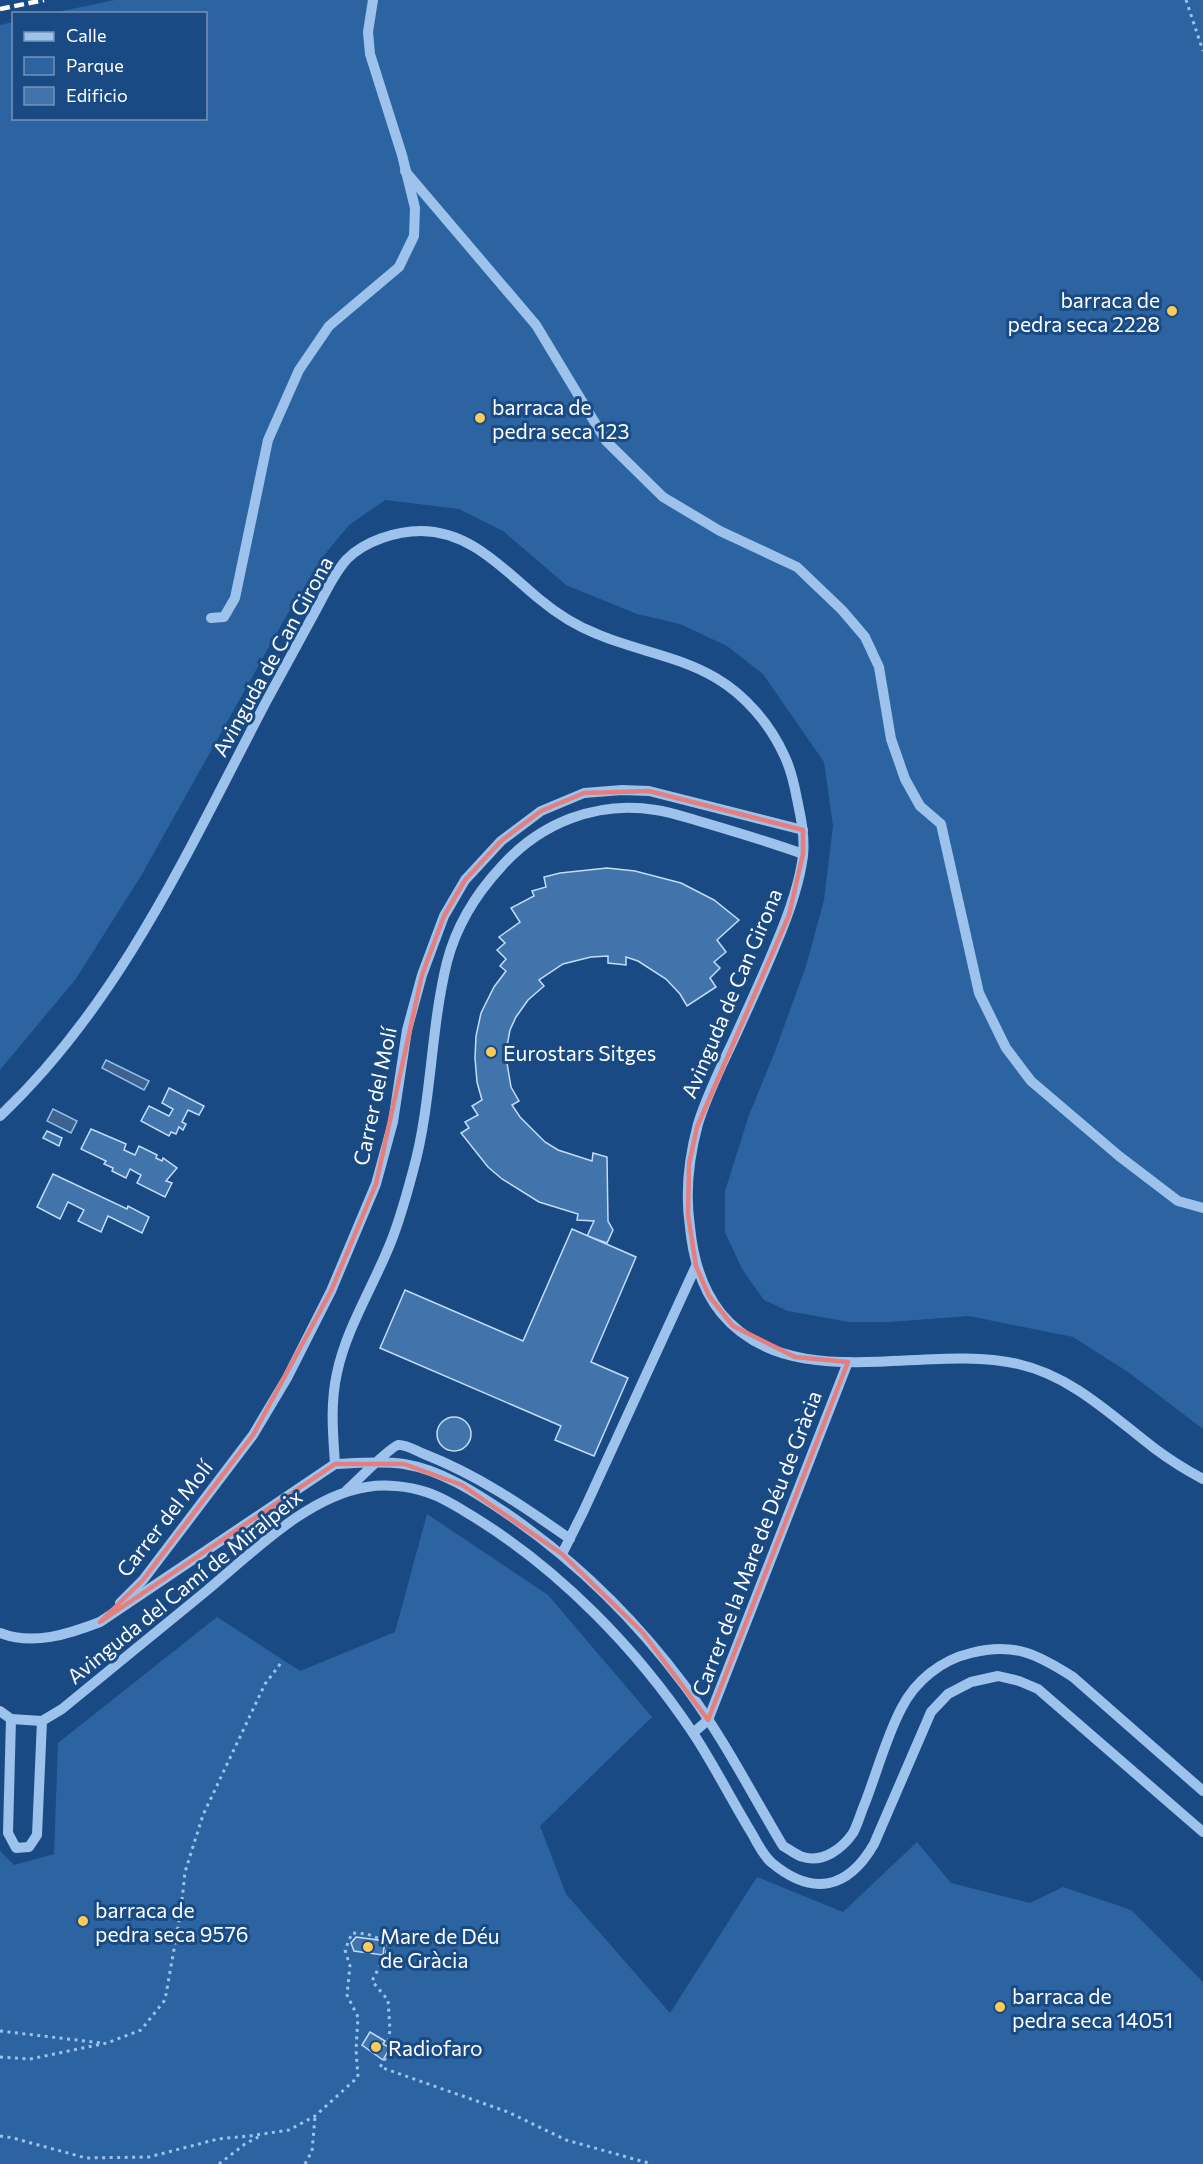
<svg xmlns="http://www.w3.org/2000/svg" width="1203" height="2164" viewBox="0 0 1203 2164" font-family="Commissioner,sans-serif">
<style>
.green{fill:#2c64a2}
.water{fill:#3e628d;stroke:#90beee;stroke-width:1.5}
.building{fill:#4274ac;stroke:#c2dcf8;stroke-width:1.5}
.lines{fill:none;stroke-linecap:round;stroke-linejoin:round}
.path{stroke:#9dc2eb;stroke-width:3;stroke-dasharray:3 4.5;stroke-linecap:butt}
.minor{stroke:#9dc2eb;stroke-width:10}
.rail{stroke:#fff;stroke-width:4.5;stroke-dasharray:10 4.5;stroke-linecap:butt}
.marked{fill:none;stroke:#e67e7e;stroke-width:4.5;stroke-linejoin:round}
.poi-dot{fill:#fecb58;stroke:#194a83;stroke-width:2}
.labels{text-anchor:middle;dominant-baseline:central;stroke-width:6;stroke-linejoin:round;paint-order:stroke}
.poi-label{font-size:21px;fill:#fff;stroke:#194a83;text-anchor:start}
.street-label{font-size:21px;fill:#fff;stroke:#194a83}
</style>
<rect width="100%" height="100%" fill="#194a83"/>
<g class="green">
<path d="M115,0H1203V1429L1128,1372L1073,1337L969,1316L889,1322H849L788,1311L764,1300L742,1269L725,1232V1191L749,1115L774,1054L806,966L824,900L833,826L824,762L763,674L727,646L680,624L637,614L566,585L503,531L459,509L385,500L349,525L325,554L284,620L141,876L75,980L0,1070V25L13,22L14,118H206V14L52,13Z"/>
<path d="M427,1514L548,1595L652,1717L540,1826L566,1894L670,2013L757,1877L843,1912L917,1842L951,1883L1030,1903L1063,1887L1131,1910L1203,1982V2164H0V1851L14,1865L54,1854L58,1743L217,1617L300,1671L395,1632Z"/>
</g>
<g class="water">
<path d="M106,1060L149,1081L144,1090L102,1068Z"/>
<path d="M53,1109L77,1121L71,1133L47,1121Z"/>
</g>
<g class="building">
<path d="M607,868L635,871L681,883L714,900L739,920L717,940L726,952L714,962L720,968L710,978L716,987L687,1006L680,994L666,979L638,961L626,957V965L608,963V956L591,957L563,964L539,980L544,986L528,1000L516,1017L510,1030L507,1046V1063L511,1087L519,1101L512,1105L520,1117L545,1142L558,1150L592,1161L593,1153L607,1157L608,1221L613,1230L607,1243L587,1236L594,1221L577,1220L578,1214L539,1202L502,1179L488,1167L461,1133L469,1128L465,1122L478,1115L472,1106L482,1100L477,1082L475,1058L476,1036L481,1013L494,987L506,971L500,966L506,959L497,950L505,943L499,937L520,922L511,908L534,896L532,891L546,887L544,877L560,873Z"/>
<path d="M169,1088L204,1106L199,1115L188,1110L182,1122L186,1124L183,1130L179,1127L176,1134L171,1132L169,1136L141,1121L149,1106L169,1116L173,1109L162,1103Z"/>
<path d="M91,1129L126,1144L124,1150L135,1155L139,1146L157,1155L156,1158L162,1161L163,1158L177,1168L166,1181L172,1183L165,1197L137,1183L141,1175L130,1169L126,1178L112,1171L113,1168L104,1164L106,1161L81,1149Z"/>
<path d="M47,1131L62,1138L59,1146L43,1138Z"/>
<path d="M53,1174L127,1209L128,1206L149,1217L142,1233L108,1216L101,1232L78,1221L84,1210L68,1202L60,1219L37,1207Z"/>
<path d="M572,1229L636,1257L591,1362L628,1378L594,1456L555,1440L561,1426L380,1348L405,1290L523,1341Z"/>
<circle cx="454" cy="1434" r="17"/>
<path d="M356,1937L385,1941L383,1955L354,1951L351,1943Z"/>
<path d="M370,2032L385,2041L383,2044L390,2048L383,2060L362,2045Z"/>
</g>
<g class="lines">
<g class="path">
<path d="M1186,0L1203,51"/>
<path d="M0,2031L102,2043"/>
<path d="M0,2057L30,2059L107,2043L141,2030L165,2000L181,1910L185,1872L203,1815L265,1684L281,1663"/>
<path d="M0,2136L13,2138L86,2158L149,2157L218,2139L249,2136L289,2130L315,2116L358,2077L356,2050L358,2017L347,1995L350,1966L345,1950L352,1933L367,1934L388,1942L386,1954L372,1981L388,2000L390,2030L388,2042L392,2048L380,2067L508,2112L566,2140L652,2164"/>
<path d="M219,2164L245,2144L260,2136"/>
<path d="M305,2164L312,2151L315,2117"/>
</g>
<g class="minor">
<path d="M405,171L536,325L606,441L663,497L720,531L797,567L842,610L865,637L879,667L891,739L905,779L920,806L941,824L979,993L1006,1048L1031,1081L1119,1156L1178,1201L1203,1208"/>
<path d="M211,618L224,617L235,598L268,440L299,370L329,326L399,267L414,236L415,208L402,155L370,54L368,32L373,0"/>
<path d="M0,1116C122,1001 190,846 267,700C284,669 300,639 317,608C326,592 334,573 347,559C365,541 396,531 421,531C470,531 503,569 538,598C556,613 576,626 597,634C637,651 679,656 716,678C745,695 770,724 784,755C791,769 794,783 797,799C801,818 805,836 803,856C799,887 788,916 776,944C763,976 748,1008 734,1039C721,1067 707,1095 698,1124C689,1157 685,1193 690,1227C693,1258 701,1288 721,1313C791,1398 926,1342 1018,1364C1072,1376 1112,1416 1154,1448C1170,1460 1186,1470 1203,1479"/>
<path d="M335,1464C333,1434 330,1404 337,1373C346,1330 371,1290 388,1249C399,1224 406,1197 413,1171C432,1103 430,1031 447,962C456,927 476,894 501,867C540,823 597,800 656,810C671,812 687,818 702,822C736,832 770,842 803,854"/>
<path d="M347,1490C356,1482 390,1447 398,1445C406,1444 416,1451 424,1454C478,1475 523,1506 570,1539"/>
<path d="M562,1554L584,1510L696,1266"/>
<path d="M120,1603L143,1580L253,1435L287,1378L331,1291L376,1184L393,1122L407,1030L422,975L444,916L465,880L501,841L541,811L584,793L622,790L649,791L803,830"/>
<path d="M0,1633C33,1646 69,1634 100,1622L335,1464C358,1463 381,1461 404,1464C441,1470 475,1492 506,1513C575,1560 635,1619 685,1686C721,1734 752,1794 783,1846C789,1849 796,1855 803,1857C823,1863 842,1849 853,1833C858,1824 861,1812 865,1803C877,1772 886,1738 901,1709C915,1681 941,1660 971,1653C1014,1642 1037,1654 1073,1677L1203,1791"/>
<path d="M0,1711L11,1719L42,1721L62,1709C110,1670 157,1631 205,1592C251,1554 307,1496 367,1487C385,1484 408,1486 426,1492C443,1497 459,1508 474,1517C560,1570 637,1649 693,1733C714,1765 731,1799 751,1832C757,1842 763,1856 772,1863C813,1897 848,1889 874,1844L931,1712L948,1694L971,1682L998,1676L1019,1681L1038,1689L1203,1832"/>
<path d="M11,1719L8,1833L16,1848L29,1847L37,1835L42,1721"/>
<path d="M693,1733L708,1720L848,1362"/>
</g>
<path class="rail" d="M0,9L44,0"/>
</g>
<path class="marked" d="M649,791L803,830V854L789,915L697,1127L689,1164L688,1215L696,1266L709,1296L733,1326L795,1357L848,1362L708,1720L643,1633L562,1554L462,1485L404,1464H335L100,1622L143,1580L253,1435L331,1291L376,1184L422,975L444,916L465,880L501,841L541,811L584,793Z"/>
<g class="poi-dot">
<circle cx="1172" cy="311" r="6"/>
<circle cx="480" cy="418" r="6"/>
<circle cx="491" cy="1052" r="6"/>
<circle cx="83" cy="1921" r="6"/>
<circle cx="368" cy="1947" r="6"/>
<circle cx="1000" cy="2007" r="6"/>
<circle cx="376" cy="2047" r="6"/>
</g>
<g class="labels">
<g class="poi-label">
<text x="1160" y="299" text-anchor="end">barraca de<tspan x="1160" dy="24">pedra seca 2228</tspan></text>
<text x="492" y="406">barraca de<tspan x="492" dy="24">pedra seca 123</tspan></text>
<text x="503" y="1052">Eurostars Sitges</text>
<text x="95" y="1909">barraca de<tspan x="95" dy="24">pedra seca 9576</tspan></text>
<text x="380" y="1935">Mare de Déu<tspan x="380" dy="24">de Gràcia</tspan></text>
<text x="1012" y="1995">barraca de<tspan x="1012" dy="24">pedra seca 14051</tspan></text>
<text x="388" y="2047">Radiofaro</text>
</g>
<g class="street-label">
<text transform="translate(272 656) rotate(-61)">Avinguda de Can Girona</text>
<text transform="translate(731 993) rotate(-67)">Avinguda de Can Girona</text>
<text transform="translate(374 1096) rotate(-78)">Carrer del Molí</text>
<text transform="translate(164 1518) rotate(-52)">Carrer del Molí</text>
<text transform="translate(756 1543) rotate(-69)">Carrer de la Mare de Déu de Gràcia</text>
<text transform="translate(184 1586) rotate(-39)">Avinguda del Camí de Miralpeix</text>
</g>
</g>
<rect x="12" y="12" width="195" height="108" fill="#194a83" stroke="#7592b5" stroke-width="1.5"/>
<rect x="24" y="32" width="30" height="9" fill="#9dc2eb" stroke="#7592b5" stroke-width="1.5"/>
<text x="66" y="42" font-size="18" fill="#ffffff">Calle</text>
<rect x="24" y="57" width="30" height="18" fill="#2c64a2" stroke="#7592b5" stroke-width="1.5"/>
<text x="66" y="72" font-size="18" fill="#ffffff">Parque</text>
<rect x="24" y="87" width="30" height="18" fill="#4274ac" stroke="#7592b5" stroke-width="1.5"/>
<text x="66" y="102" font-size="18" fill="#ffffff">Edificio</text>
</svg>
